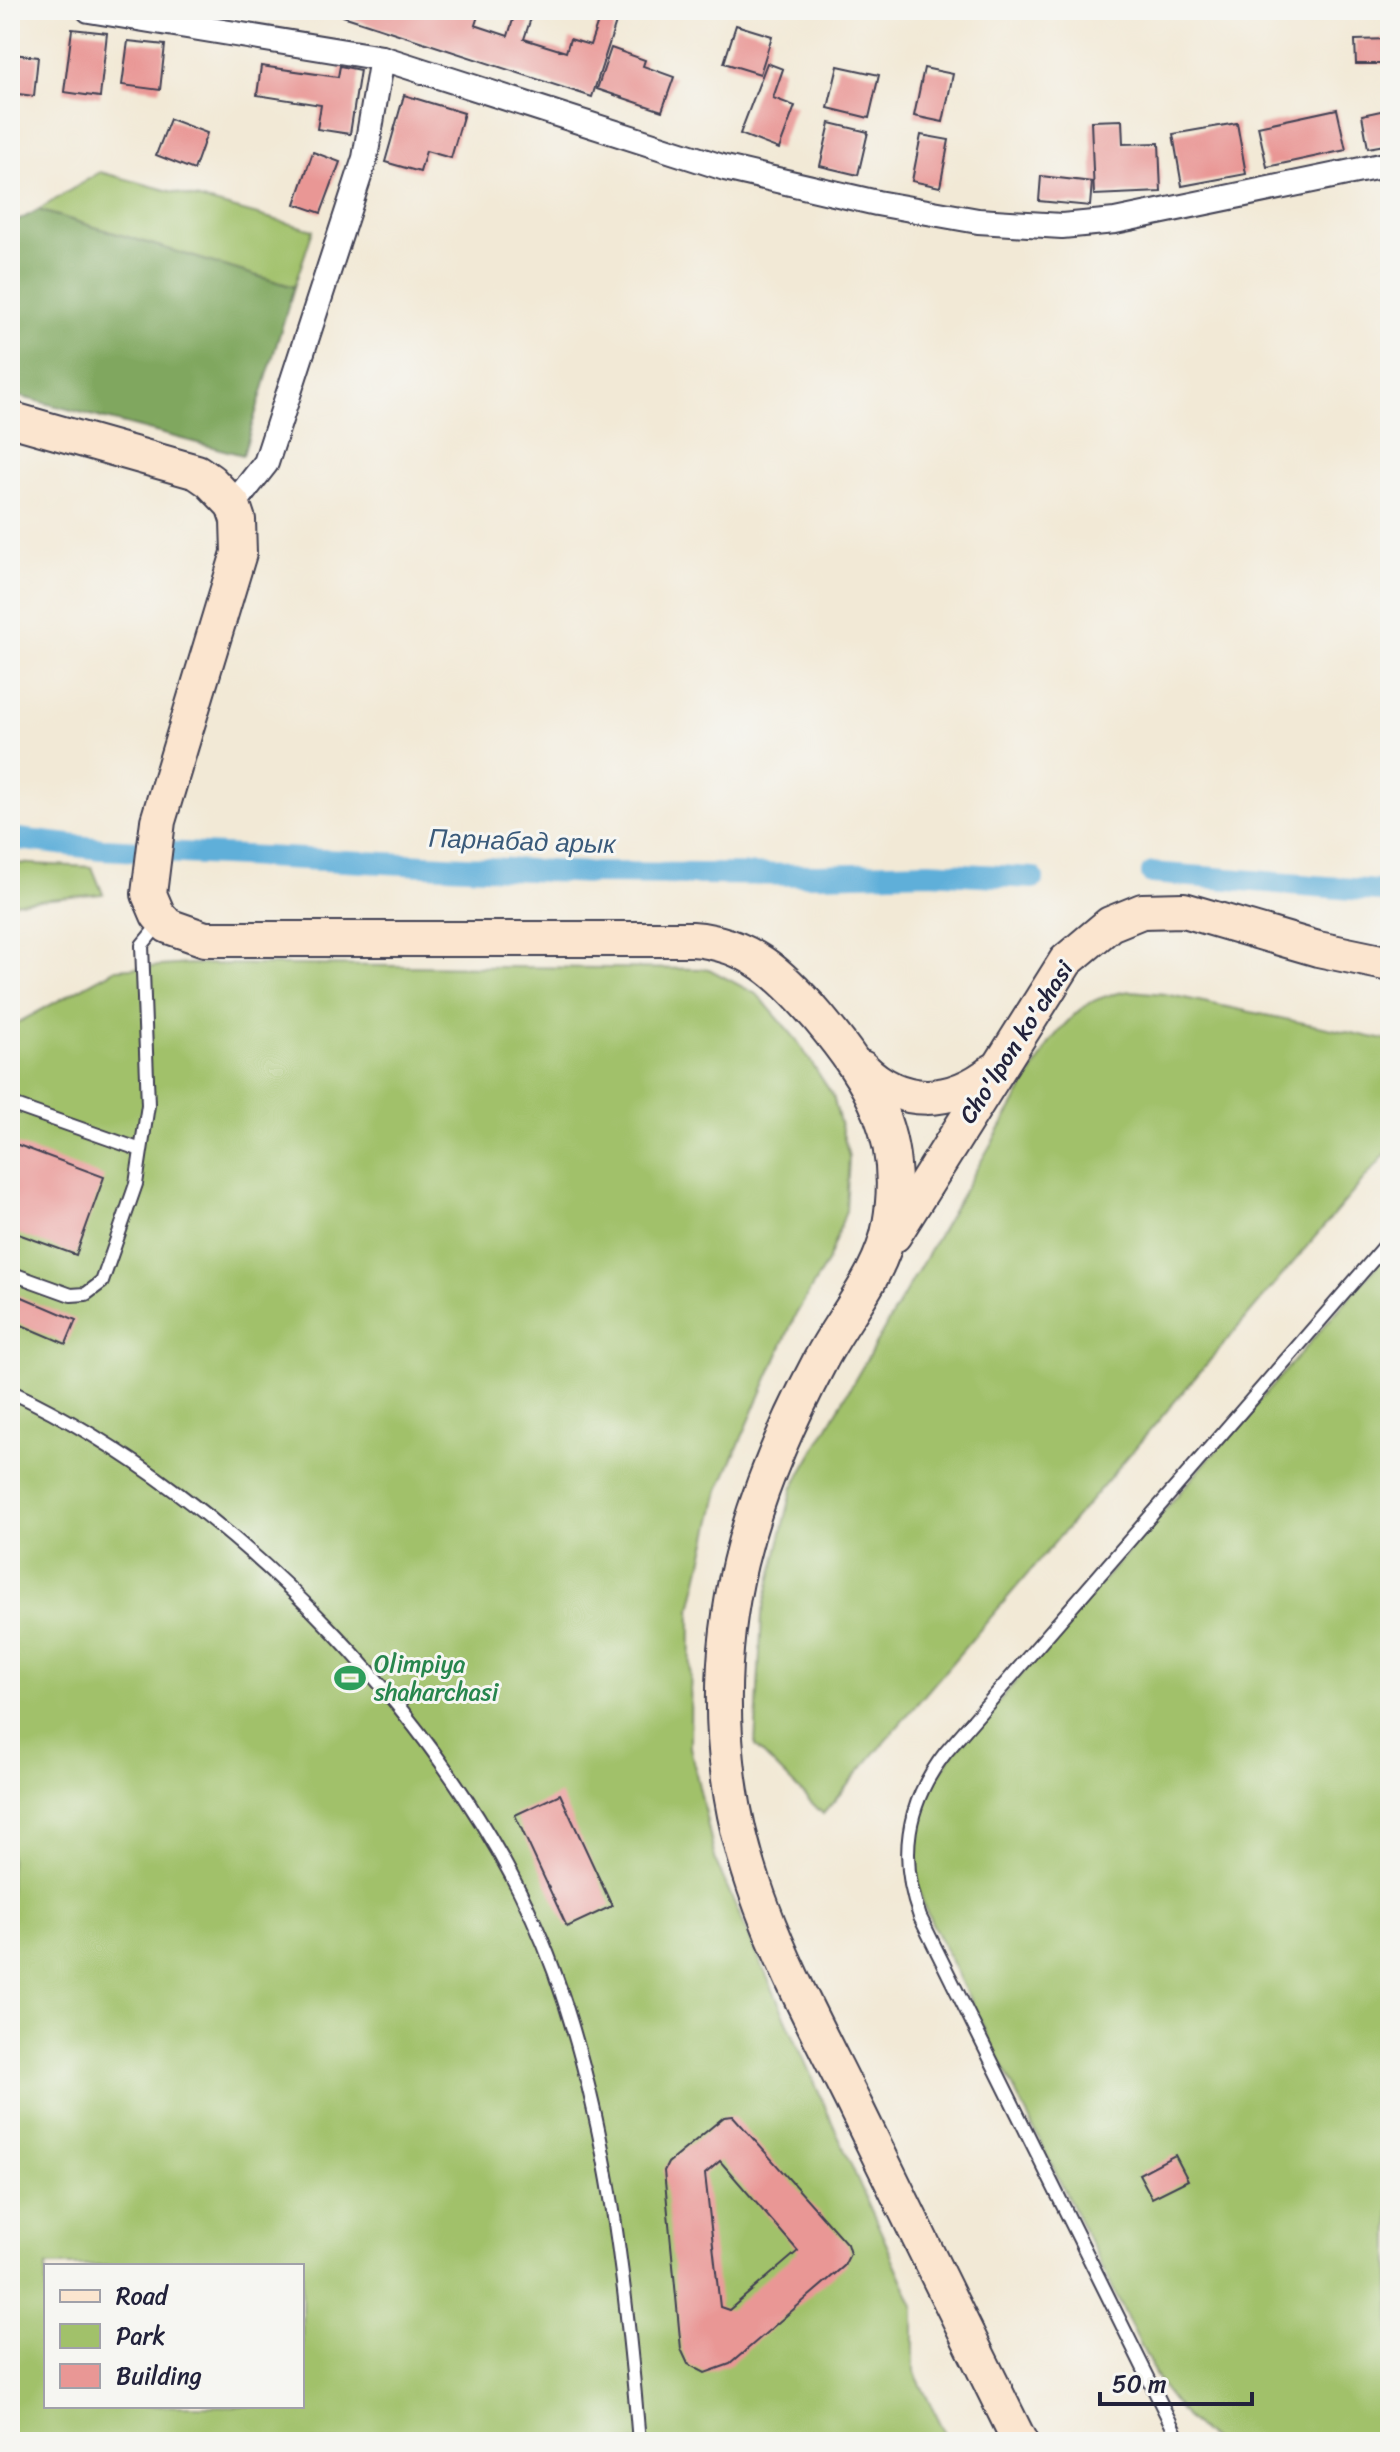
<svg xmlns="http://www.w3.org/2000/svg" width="1400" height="2452" viewBox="0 0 1400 2452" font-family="Sriracha,sans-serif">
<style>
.green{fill:#a1c16a;stroke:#627252;stroke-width:2;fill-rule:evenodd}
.forest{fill:#80a75e;stroke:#51644c;stroke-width:2}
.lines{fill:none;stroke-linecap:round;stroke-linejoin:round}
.canal{stroke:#5fafd9;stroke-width:22}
.building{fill:#e99795;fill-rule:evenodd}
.lane-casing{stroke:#414052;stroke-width:16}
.street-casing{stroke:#414052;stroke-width:28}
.secondary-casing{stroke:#414052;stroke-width:38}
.lane{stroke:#fff;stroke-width:12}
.street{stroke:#fff;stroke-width:24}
.secondary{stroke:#fbe5cf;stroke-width:34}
.labels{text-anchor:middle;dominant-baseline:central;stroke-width:6;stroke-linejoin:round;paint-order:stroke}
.street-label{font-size:24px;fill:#22223b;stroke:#f6f6f2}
.leisure-label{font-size:24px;fill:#27864d;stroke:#f6f6f2;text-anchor:start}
.water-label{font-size:26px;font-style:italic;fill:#3a5a7a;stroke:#f6f6f2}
</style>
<rect width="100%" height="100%" fill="#f6f6f2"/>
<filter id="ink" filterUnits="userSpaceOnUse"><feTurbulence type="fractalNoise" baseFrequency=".0125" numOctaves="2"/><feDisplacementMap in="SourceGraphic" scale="16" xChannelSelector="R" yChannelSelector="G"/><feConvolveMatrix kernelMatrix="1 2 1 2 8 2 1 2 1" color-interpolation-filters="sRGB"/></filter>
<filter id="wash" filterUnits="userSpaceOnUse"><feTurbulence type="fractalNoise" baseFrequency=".006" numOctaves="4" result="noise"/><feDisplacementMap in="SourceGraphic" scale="32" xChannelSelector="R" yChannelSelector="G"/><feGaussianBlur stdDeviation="1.8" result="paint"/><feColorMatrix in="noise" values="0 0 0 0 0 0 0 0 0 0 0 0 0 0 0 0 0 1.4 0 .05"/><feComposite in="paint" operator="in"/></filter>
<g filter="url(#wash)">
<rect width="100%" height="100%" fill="#f2e9d6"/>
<g class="green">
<path d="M100,172L313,230L294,287L38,210Z"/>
<path d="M10,863L92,867L103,894L10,903Z"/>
<path d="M190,964L709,969L758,995L796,1039L833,1096L849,1157L846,1211L827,1262L795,1316L719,1490L691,1609L690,1747L716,1862L914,2306V2371L949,2442H10V1027L116,969ZM46,2266H302V2406H46Z"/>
<path d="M1131,991L1165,994L1390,1041V1149L823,1814L755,1746L762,1615L793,1487L1050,1042C1076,1010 1089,996 1131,991Z"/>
<path d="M1390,1250V2442H1214L1188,2420L1160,2384L925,1909C904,1853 917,1802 952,1755Z"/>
</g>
<path class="forest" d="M38,210L294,287L243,455L10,394V225Z"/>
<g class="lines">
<g class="canal">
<path d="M10,838L102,849L590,873L818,875L929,872L1033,878"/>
<path d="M1152,873L1390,892"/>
</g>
</g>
<g id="blocks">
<g class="building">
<path d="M345,10H480L475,25L508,36L515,13L531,18L524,39L566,52L570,39L590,45L602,10H620L592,97L343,16Z"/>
<path d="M10,15L17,16L13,54L38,57L34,96L10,93Z"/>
<path d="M736,25L772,36L760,74L724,63Z"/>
<path d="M72,29L107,33L100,97L64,92Z"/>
<path d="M1390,39V64H1356L1355,40Z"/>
<path d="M128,41L165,45L160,90L122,85Z"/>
<path d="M611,48L645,60L643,66L674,77L662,111L597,89Z"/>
<path d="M767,63L783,69L773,98L795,106L779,149L740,134Z"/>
<path d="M261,66L338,77L340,66L360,70L350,134L317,129L321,105L257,95Z"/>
<path d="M838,66L879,75L869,118L828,108Z"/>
<path d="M924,68L953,74L943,122L914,116Z"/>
<path d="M404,95L464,113L451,158L426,151L420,172L385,162Z"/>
<path d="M1337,109L1346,150L1267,167L1258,126Z"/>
<path d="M1390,109V144L1368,148L1362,115Z"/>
<path d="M170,119L207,133L194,170L156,155Z"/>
<path d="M1122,120L1123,144L1159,143L1161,192L1094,195L1091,121Z"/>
<path d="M830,123L868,132L858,175L820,166Z"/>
<path d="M1237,123L1246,174L1182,186L1173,134Z"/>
<path d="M921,135L949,140L940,187L912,181Z"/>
<path d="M313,152L340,162L321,213L295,204Z"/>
<path d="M1041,176L1092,182L1090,206L1039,201Z"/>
<path d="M10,1142L104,1177L76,1255L10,1231Z"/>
<path d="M13,1293L76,1320L66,1344L10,1320Z"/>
<path d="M560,1794L612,1906L567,1927L515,1815Z"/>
<path d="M733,2116L847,2244L850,2254L844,2266L730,2364L705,2373L688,2364L681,2349L664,2171L668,2163L724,2117ZM720,2161L798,2251L729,2310L720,2307L705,2174Z"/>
<path d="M1175,2155L1188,2180L1152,2198L1139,2174Z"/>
</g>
</g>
</g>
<g filter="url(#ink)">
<use href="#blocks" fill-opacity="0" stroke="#414052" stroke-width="2"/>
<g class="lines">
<defs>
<g id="lane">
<path d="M10,1104L141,1150"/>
<path d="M10,1273L71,1295L86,1294L102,1282L136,1184L148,1105L142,945L160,923"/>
<path d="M10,1391C232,1494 470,1739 554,1971C608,2122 626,2283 639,2442"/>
<path d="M1180,2442L920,1917C898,1857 906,1803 946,1752L1390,1240"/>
</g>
<g id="street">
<path d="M89,10L382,58L365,158L266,463L233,505"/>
<path d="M382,58L725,168L877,203L978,221L1062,226L1115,221L1390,164"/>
</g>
<g id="secondary">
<path d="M10,419L197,472L210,481L233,505L238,520L239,553L158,821L149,894L158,915L168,926L205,939H692C749,943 782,975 818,1017C872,1082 906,1137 890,1225C882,1274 842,1318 820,1361C748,1497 709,1624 729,1779C744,1897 802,1999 854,2104C909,2217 964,2329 1020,2442"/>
<path d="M862,1068C901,1107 951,1105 993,1071"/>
<path d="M894,1235L1066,961L1110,924L1142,911L1184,910L1318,949L1390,964"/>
</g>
</defs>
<use href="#lane" class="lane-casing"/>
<use href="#street" class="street-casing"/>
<use href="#secondary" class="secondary-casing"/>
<use href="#lane" class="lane"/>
<use href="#street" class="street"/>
<use href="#secondary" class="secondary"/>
</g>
</g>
<defs>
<symbol id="stadium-bare" viewBox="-9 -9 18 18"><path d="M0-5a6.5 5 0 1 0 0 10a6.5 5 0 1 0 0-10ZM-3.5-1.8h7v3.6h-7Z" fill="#2e9e5b" stroke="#f6f6f2" stroke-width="2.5" paint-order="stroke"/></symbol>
</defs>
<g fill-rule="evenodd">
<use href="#stadium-bare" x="328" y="1656" width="44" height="44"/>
</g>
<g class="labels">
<g class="street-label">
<text transform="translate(1016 1042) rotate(-57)">Cho'lpon ko'chasi</text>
</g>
<g class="leisure-label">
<text x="374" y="1664">Olimpiya<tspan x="374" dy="28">shaharchasi</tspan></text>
</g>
<g class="water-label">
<text transform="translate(522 841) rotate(2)">Парнабад арык</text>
</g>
</g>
<rect width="1400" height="2452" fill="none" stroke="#f6f6f2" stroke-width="40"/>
<rect x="44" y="2264" width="260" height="144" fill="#f6f6f2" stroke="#a1a1a9" stroke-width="2"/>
<rect x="60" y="2290" width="40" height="12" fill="#fbe5cf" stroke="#a1a1a9" stroke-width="2"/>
<text x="116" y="2304" font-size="24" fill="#22223b">Road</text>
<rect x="60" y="2324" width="40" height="24" fill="#a1c16a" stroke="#a1a1a9" stroke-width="2"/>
<text x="116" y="2344" font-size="24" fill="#22223b">Park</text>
<rect x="60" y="2364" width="40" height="24" fill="#e99795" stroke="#a1a1a9" stroke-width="2"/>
<text x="116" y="2384" font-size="24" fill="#22223b">Building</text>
<path d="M1100 2392v12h152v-12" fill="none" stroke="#22223b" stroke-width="4"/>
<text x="1112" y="2392" font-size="24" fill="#22223b" stroke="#f6f6f2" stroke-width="6" paint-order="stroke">50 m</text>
</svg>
